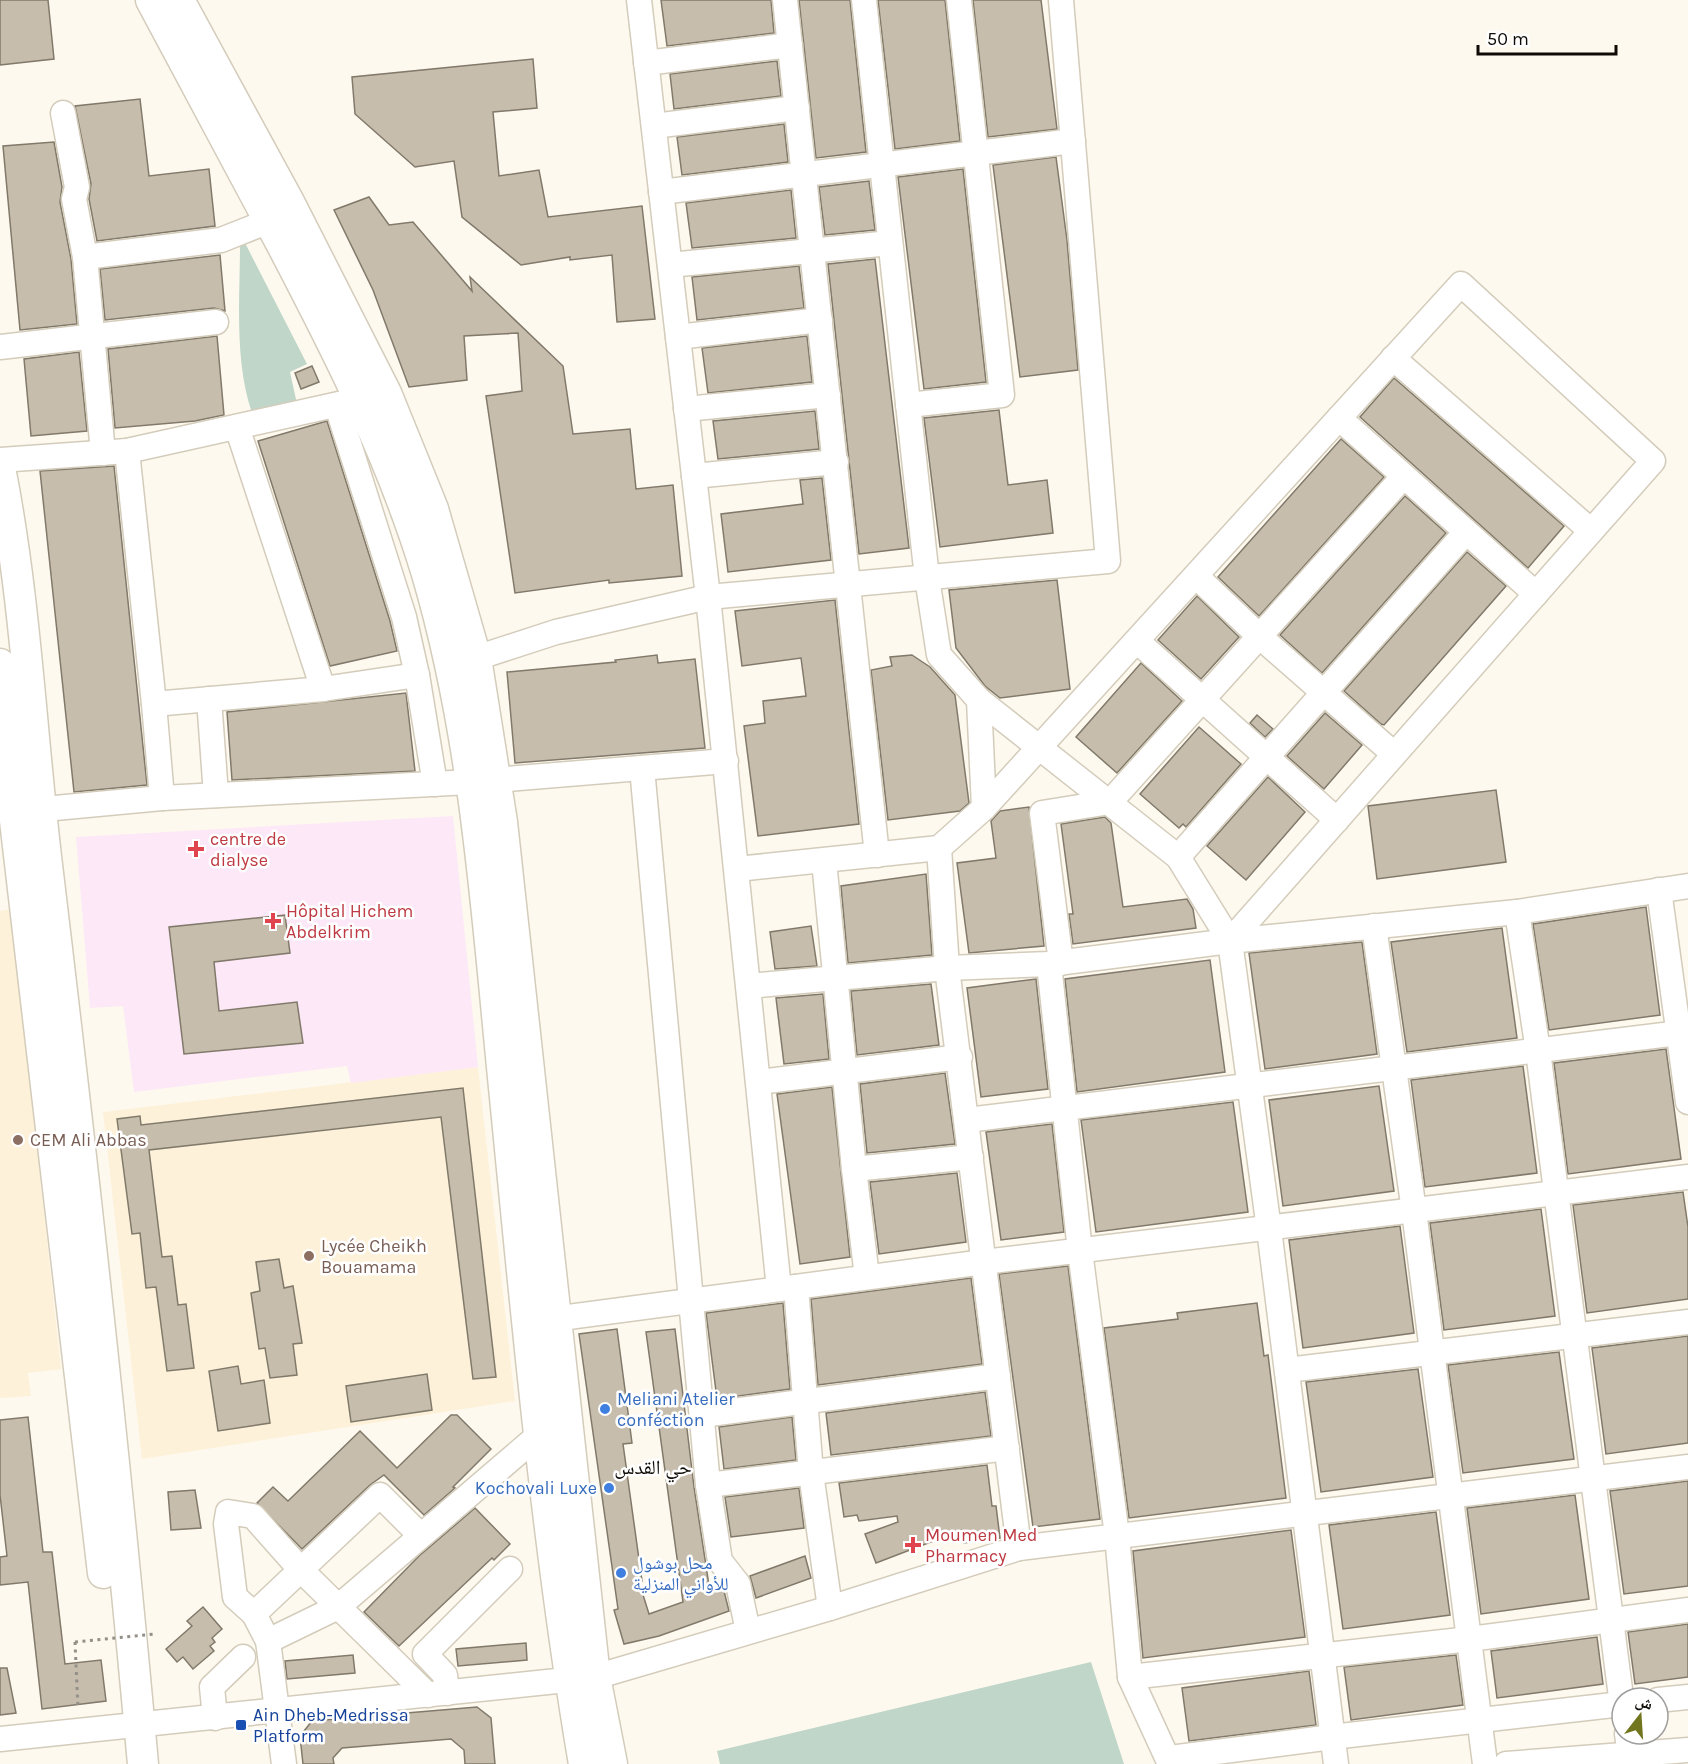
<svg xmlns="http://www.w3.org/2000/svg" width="1688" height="1764" viewBox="0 0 1688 1764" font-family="Karla,'Noto Naskh Arabic',sans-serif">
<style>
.built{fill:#fdf1d9}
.medical{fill:#fde8f7}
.green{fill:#bfd6c9}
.building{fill:#c6bdad;stroke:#81796a;stroke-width:1.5}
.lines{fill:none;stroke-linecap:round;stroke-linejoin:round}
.minor-casing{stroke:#d4ccbb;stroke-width:27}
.major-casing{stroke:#d4ccbb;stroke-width:33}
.path{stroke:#949089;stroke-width:3;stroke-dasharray:3 4.5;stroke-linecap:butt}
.minor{stroke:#fff;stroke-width:24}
.major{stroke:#fff;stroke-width:30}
.path-bridge{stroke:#949089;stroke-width:3;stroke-dasharray:3 4.5;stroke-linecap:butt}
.health-dot{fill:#e0444e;stroke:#fff;stroke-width:2}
.education-dot{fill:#8d6e63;stroke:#fff;stroke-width:2}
.shop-dot{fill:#3f7fe0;stroke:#fff;stroke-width:2}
.transit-dot{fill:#1a4fb4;stroke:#fff;stroke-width:2}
.labels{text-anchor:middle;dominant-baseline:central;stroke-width:5;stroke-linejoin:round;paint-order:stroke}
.health-label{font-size:18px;fill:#be3a42;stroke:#fff;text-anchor:start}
.education-label{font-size:18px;fill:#785e54;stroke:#fff;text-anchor:start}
.shop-label{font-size:18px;fill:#366cbe;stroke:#fff;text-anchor:start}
.transit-label{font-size:18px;fill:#164399;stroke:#fff;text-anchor:start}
.neighbourhood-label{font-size:20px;fill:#0f0c07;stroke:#fff}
</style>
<rect width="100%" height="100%" fill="#fef9ef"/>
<g class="built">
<path d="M11,909L61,1369L28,1373L31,1396L0,1398V911Z"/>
<path d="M478,1067L515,1401L142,1459L103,1112Z"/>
</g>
<path class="medical" d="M453,816L478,1067L351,1083L347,1066L134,1092L123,1006L90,1008L76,837Z"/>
<g class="green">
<path d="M244,241L307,364L290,372L297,404L252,413C234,360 240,299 240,243Z"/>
<path d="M1091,1662L1124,1764H720L717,1751Z"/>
</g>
<g class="building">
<path d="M0,0H48L54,59L0,65Z"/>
<path d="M661,0H771L774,33L667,46Z"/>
<path d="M799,0H850L866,152L816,158Z"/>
<path d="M878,0H945L960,141L895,149Z"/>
<path d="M973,0H1041L1057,129L988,137Z"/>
<path d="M533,59L537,108L493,112L499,176L539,170L548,217L642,206L655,319L617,322L612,255L570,260V257L521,265L462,217L454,161L415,167L355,114L352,77Z"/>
<path d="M777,61L781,96L674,109L670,74Z"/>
<path d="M140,99L149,176L209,169L215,226L97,241L89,199L91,184L75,106Z"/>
<path d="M784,124L788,162L682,175L677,137Z"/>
<path d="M54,142L62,187L60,202L71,259L77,324L20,330L3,146Z"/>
<path d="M1056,157L1067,240L1078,370L1020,377L993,165Z"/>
<path d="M963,169L986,382L924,389L898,177Z"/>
<path d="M869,181L875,230L825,235L819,187Z"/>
<path d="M791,190L796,238L692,248L686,203Z"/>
<path d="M369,197L389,225L413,222L472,291L470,277L563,366L573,434L630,429L636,489L673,485L682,576L609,583V580L515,593L486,396L522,391L518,333L464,336L467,380L409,387L373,290L334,210Z"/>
<path d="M220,255L225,311L214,308L105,320L100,269Z"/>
<path d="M875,259L909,548L859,554L828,264Z"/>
<path d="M799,266L804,308L697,320L692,277Z"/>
<path d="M217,336L224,415L195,421L115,428L108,349Z"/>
<path d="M807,336L812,382L708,393L702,348Z"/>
<path d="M79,352L87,431L31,436L24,359Z"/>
<path d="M312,366L319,382L301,389L295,373Z"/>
<path d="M1394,378L1564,526L1528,568L1360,417Z"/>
<path d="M999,410L1008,485L1047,480L1053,533L940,547L924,418Z"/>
<path d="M815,411L819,449L718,459L713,421Z"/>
<path d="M327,421L390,621L397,651L330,666L258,441Z"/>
<path d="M1341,439L1384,477L1259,616L1218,577Z"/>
<path d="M114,466L147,785L74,792L40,471Z"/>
<path d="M822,478L831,560L728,572L721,514L803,504L800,480Z"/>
<path d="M1405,496L1446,533L1322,673L1280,635Z"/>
<path d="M1467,552L1506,586L1384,725L1381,724L1344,691Z"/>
<path d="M1057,580L1070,689L1000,698L985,686L956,648L949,590Z"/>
<path d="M1197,596L1239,637L1201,679L1158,640Z"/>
<path d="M835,600L859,824L758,836L744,726L765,723L763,701L806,696L801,658L742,666L735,611Z"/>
<path d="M657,655L658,663L695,659L705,748L515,763L507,672L616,662L615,660Z"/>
<path d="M912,655L930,667L955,695L969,803L960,811L888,820L871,670L892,666L890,657Z"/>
<path d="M1141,663L1182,701L1117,773L1076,737Z"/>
<path d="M406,693L415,771L232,780L227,712Z"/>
<path d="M1325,713L1362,745L1324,789L1287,756Z"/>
<path d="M1257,715L1273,729L1265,737L1250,723Z"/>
<path d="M1199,727L1241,764L1186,827L1183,824L1179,828L1140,794Z"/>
<path d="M1268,777L1305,812L1246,880L1207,846Z"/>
<path d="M1496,790L1506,862L1377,879L1368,806Z"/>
<path d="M1029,807L1044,946L969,953L957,863L996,858L991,821L1000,811Z"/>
<path d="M1105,817L1111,823L1123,907L1187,899L1193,909L1196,928L1073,944L1069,914H1073L1061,824Z"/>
<path d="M926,874L932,955L848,963L841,886Z"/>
<path d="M1646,907L1660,1015L1549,1030L1533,924Z"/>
<path d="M285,915L290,953L214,962L219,1011L297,1002L303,1043L184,1054L169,927Z"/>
<path d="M811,926L817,966L775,969L770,932Z"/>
<path d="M1502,928L1517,1038L1407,1052L1391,942Z"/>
<path d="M1362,942L1377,1054L1265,1069L1249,953Z"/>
<path d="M1210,960L1225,1072L1077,1092L1065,979Z"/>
<path d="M1036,979L1048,1089L981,1097L967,988Z"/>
<path d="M931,984L939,1045L857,1055L851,991Z"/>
<path d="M823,994L829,1059L784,1064L776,998Z"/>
<path d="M1666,1049L1681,1159L1568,1174L1554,1063Z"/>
<path d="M1523,1066L1537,1173L1425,1187L1411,1080Z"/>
<path d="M945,1073L955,1144L867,1153L860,1084Z"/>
<path d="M1379,1086L1394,1191L1283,1206L1269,1100Z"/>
<path d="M832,1087L850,1257L800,1264L777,1094Z"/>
<path d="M463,1088L496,1377L473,1379L441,1117L149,1150L162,1257L172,1256L178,1305L186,1304L194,1368L167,1371L156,1287L146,1288L140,1233L132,1234L117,1119L140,1116L141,1125Z"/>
<path d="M1233,1102L1248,1212L1096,1232L1081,1120Z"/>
<path d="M1052,1124L1064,1232L1001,1240L986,1132Z"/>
<path d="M957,1173L966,1242L879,1254L870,1182Z"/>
<path d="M1683,1192L1688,1227V1299L1587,1313L1573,1205Z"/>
<path d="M1541,1209L1555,1316L1444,1330L1430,1223Z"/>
<path d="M1400,1226L1414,1333L1303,1348L1289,1240Z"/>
<path d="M279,1259L284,1288L293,1286L302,1343L293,1344L297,1375L270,1378L265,1348L259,1349L251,1293L260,1291L256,1262Z"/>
<path d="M1068,1266L1100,1519L1033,1527L999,1274Z"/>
<path d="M971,1278L982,1364L818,1385L811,1299Z"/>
<path d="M783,1303L790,1389L717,1399L706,1313Z"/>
<path d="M1257,1303L1264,1356L1268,1355L1286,1498L1129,1518L1104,1328L1178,1319L1177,1313Z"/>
<path d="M617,1329L632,1443L623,1444L642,1581L639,1582L649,1614L683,1602L646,1332L675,1329L694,1487L710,1592L723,1587L729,1611L659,1636L624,1644L614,1610L618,1609L579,1334Z"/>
<path d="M1688,1336V1443L1606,1454L1592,1348Z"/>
<path d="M1559,1352L1574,1459L1463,1473L1448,1365Z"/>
<path d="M238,1366L241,1384L264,1380L270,1423L218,1431L209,1371Z"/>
<path d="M1418,1369L1433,1477L1321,1492L1306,1382Z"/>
<path d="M427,1374L432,1410L351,1422L346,1386Z"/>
<path d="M985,1392L991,1436L831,1455L826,1413Z"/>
<path d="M451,1415H457L491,1449L453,1487L455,1488L424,1515L384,1475L370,1485L302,1549L257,1503L273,1487L288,1501L360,1431L397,1468Z"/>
<path d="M28,1417L43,1552H52L65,1664L101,1660L106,1701L42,1709L28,1582L0,1585V1557L7,1556L0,1495V1420Z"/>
<path d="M792,1417L796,1460L724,1469L719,1427Z"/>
<path d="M987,1465L992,1506H996L1000,1538L964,1543L962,1530L876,1563L865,1534L898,1522L897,1516L859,1521L857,1515L844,1517L839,1483Z"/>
<path d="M1688,1481V1586L1624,1594L1610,1491Z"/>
<path d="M799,1488L804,1528L731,1537L725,1497Z"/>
<path d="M195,1490L201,1528L171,1530L168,1492Z"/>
<path d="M1575,1495L1589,1599L1481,1614L1467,1508Z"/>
<path d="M475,1508L510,1544L494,1560L492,1558L399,1646L364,1612L419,1556Z"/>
<path d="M1436,1512L1450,1615L1343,1629L1329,1525Z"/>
<path d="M1291,1530L1305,1637L1143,1658L1133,1551Z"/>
<path d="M805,1556L811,1578L756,1598L750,1576Z"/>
<path d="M203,1607L222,1629L212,1638L215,1642L210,1646L214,1651L193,1669L183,1657L177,1662L166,1649L192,1626L187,1621Z"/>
<path d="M1688,1624V1677L1635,1684L1628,1632Z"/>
<path d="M1597,1637L1603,1684L1497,1698L1491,1651Z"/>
<path d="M526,1643L527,1660L458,1666L456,1649Z"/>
<path d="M353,1655L355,1673L287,1679L285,1661Z"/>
<path d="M1456,1655L1463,1705L1351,1720L1344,1667Z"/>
<path d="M0,1668H7L16,1713L0,1715Z"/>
<path d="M1309,1671L1316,1725L1189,1741L1182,1688Z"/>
<path d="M477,1707L491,1718L495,1764H465L464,1750L451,1739L342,1748L333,1758L334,1764H303L300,1736L312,1721Z"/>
</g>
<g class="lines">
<defs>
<g id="minor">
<path d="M639,0L708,597L779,1289"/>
<path d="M785,0L877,855"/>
<path d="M864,0L927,578L939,655L979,700L1178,857L1230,941L1269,1229L1336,1764"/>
<path d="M646,63L790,45"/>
<path d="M63,113L77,187L74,199L85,257L103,453"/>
<path d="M654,126L797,108"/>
<path d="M661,192L1073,141"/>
<path d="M85,257L221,240L269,221"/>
<path d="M670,265L890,243"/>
<path d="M678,337L820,320"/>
<path d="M0,347L216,322"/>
<path d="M1393,358L1590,530"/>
<path d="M908,405L1002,395L959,0"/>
<path d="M337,406L404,617L417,675L435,784"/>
<path d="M686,409L828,395"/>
<path d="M1339,418L1536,594"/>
<path d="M237,427L323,689"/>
<path d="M127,451L154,704L162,798"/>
<path d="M0,460L127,451L375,396"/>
<path d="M694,476L836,462"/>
<path d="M1196,576L1259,636L1394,754"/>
<path d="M1137,641L1337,820"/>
<path d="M476,658L556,632L708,597L1108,561L1061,0"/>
<path d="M209,699L216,795"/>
<path d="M979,700L984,808"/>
<path d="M154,704L323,689L417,675"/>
<path d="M642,768L708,1485L720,1561L738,1584L748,1631"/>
<path d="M23,811L162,798L470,782L726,761"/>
<path d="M939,848L947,968L1019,1548"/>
<path d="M1178,857L1466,532"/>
<path d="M824,861L854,1169L867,1277"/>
<path d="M737,869L939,848L984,808L1461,284L1653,461L1230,941"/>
<path d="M1659,890L1688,1102"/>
<path d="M1517,912L1538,1051L1622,1705"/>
<path d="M1374,926L1414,1211L1485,1764"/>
<path d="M1061,963L1042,813L1110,802L1403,477"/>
<path d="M1049,964L1080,1251L1117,1536L1130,1677L1170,1764"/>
<path d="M749,986L947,968L1049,964L1230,941L1517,912L1688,886"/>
<path d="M759,1082L960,1057"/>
<path d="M967,1120L1688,1032"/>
<path d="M854,1169L971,1157"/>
<path d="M796,1287L811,1473L830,1608"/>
<path d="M538,1321L984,1262L1688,1177"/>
<path d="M1287,1370L1688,1322"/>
<path d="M702,1415L998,1376"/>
<path d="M708,1485L1007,1448"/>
<path d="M254,1614L235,1597L226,1524L228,1512L253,1516L300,1569L428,1695"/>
<path d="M268,1641L338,1607L540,1434"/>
<path d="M1130,1677L1470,1639L1688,1610"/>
<path d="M447,1693L445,1675L425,1654L510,1569"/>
<path d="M1658,1700L1688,1697"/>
<path d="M215,1718L212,1687L243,1657"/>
<path d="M1627,1734L1631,1764"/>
<path d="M0,1739L595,1677L830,1608L1019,1548L1688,1467"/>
<path d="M1170,1758L1332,1737L1622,1704"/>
<path d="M284,1764L268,1641L254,1614L380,1495L420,1535"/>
<path d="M1506,1764L1688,1750"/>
</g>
<g id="major">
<path d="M151,0C195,81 238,163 282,245C338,352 392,458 427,574C474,733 486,902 502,1067C525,1299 545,1534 584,1764"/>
<path d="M179,0L290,204L386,393L433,509L476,658L502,822L595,1677L612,1764"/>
<path d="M0,468C26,600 31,732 47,865C83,1164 116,1464 143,1764"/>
<path d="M0,664L14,812L103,1573"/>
</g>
</defs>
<use href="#minor" class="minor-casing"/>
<use href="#major" class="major-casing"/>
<path class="path" d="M75,1642L78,1709"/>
<use href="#minor" class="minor"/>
<use href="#major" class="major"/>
<path class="path-bridge" d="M75,1642L154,1634"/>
</g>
<g class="health-dot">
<path d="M193 840h6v6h6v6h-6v6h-6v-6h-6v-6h6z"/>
<path d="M270 912h6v6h6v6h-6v6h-6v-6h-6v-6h6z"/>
<path d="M910 1536h6v6h6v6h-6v6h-6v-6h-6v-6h6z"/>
</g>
<g class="education-dot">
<circle cx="18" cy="1140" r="6"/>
<circle cx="309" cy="1256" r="6"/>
</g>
<g class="shop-dot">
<circle cx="605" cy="1409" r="6"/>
<circle cx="609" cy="1488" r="6"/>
<circle cx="621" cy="1573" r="6"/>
</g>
<rect class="transit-dot" x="235" y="1719" width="12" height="12" rx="3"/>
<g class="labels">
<g class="health-label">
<text x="210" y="839">centre de<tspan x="210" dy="21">dialyse</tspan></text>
<text x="286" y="911">Hôpital Hichem<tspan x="286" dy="21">Abdelkrim</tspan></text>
<text x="925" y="1535">Moumen Med<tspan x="925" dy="21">Pharmacy</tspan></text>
</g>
<g class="education-label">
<text x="30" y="1140">CEM Ali Abbas</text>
<text x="321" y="1246">Lycée Cheikh<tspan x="321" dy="21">Bouamama</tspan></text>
</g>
<g class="shop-label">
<text x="617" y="1399">Meliani Atelier<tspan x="617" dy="21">conféction</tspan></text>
<text x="597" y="1488" text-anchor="end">Kochovali Luxe</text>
<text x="633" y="1563">محل بوشول<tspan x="633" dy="21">للأواني المنزلية</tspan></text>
</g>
<g class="transit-label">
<text x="253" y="1715">Ain Dheb-Medrissa<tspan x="253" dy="21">Platform</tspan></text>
</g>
<g class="neighbourhood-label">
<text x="653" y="1467">حي القدس</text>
</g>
</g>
<g transform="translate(1640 1716) rotate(17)"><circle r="28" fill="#ffffff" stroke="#9f9e9c" stroke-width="1.5"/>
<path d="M0-4.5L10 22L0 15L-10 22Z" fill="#71761e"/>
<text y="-9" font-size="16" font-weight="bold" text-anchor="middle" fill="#0f0c07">ش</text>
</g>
<path d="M1478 45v9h138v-9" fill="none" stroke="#0f0c07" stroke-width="3"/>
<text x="1487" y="45" font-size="18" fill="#0f0c07" stroke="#ffffff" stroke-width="4.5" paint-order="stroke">50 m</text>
</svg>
